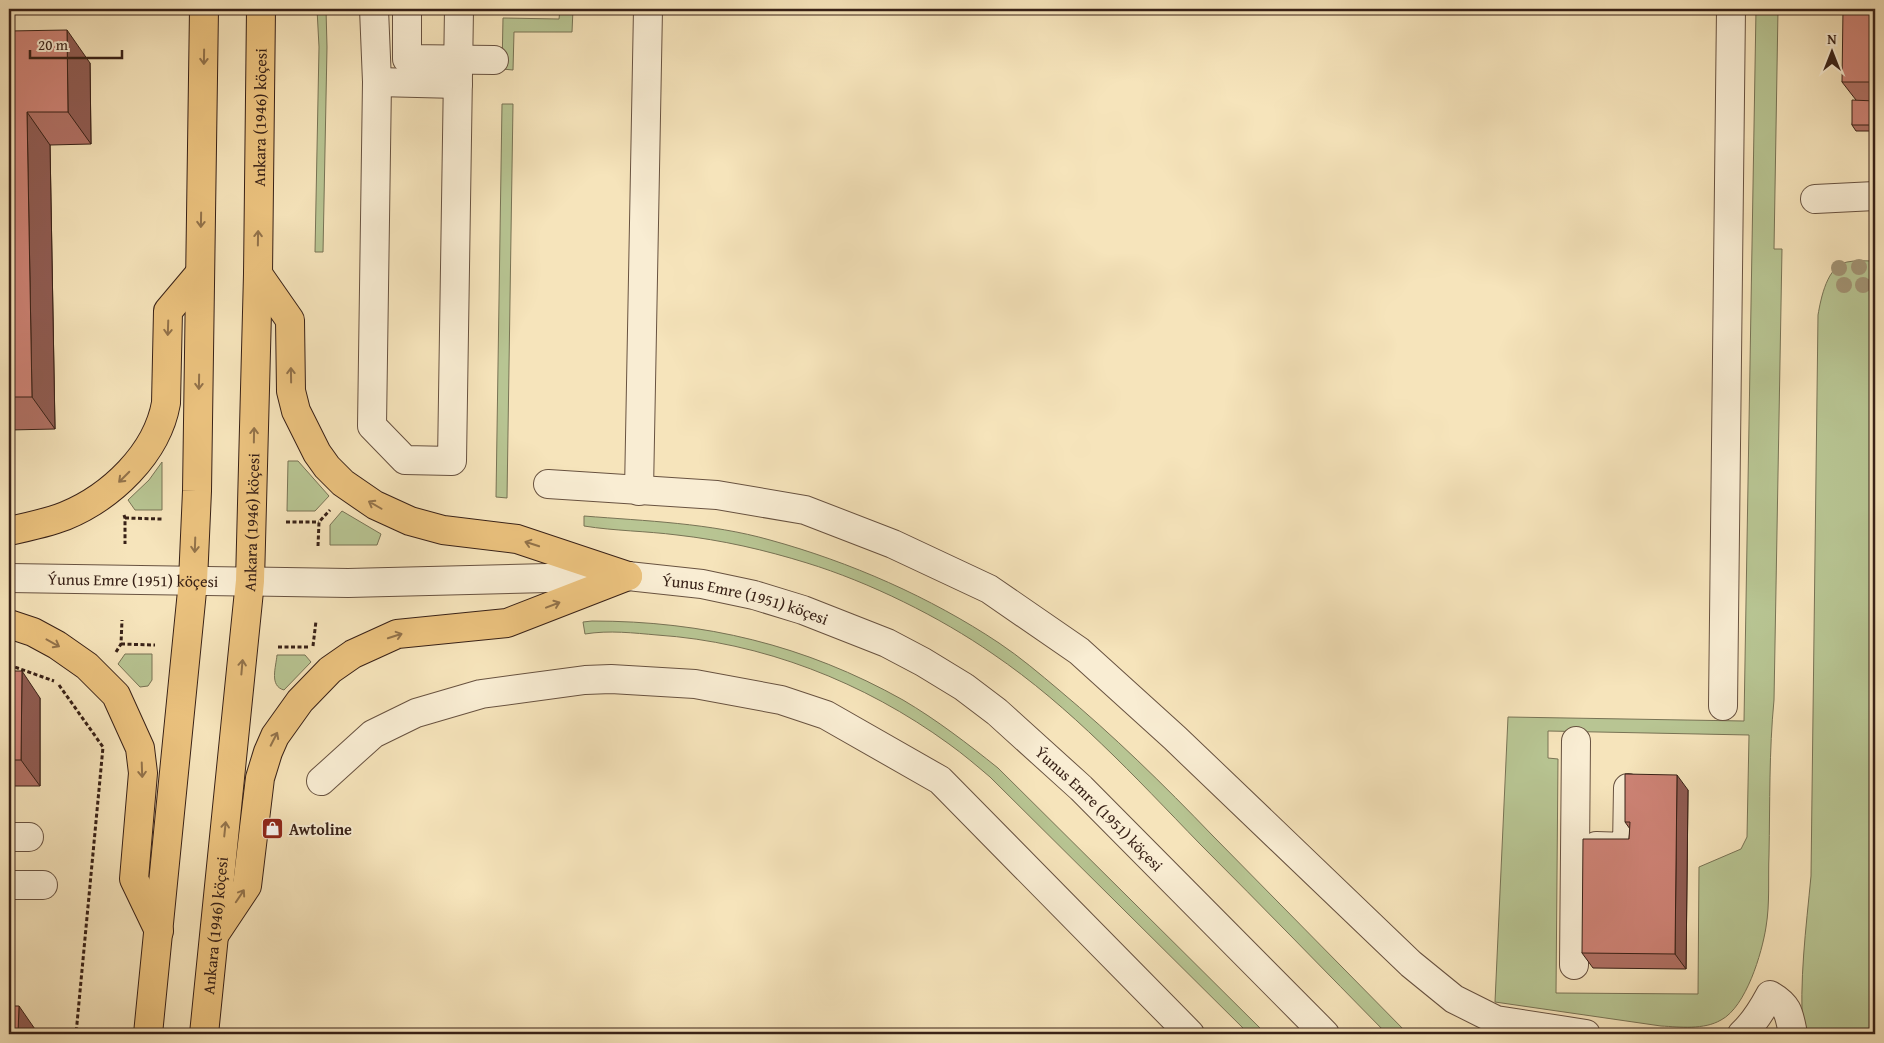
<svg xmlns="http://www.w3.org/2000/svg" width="1884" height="1043" viewBox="0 0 1884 1043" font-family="'Gentium Book Plus',serif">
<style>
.green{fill:#b8c593;stroke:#787355;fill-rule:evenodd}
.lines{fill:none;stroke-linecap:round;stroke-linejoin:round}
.minor-casing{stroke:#685240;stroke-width:30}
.major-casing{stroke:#382117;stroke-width:30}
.path{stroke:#382117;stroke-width:3;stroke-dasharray:4 2.5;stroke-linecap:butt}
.minor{stroke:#f9edd3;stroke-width:28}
.major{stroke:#ebc27e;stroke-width:28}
.tree{fill:#a29475}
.wall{fill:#b17165;stroke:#382117}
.shaded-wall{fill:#905c53;stroke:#382117}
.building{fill:#ce8376;stroke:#382117}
.oneway{stroke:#92724a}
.labels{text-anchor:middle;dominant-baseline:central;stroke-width:4;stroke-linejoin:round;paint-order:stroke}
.street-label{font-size:16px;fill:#382117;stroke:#f9edd3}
.poi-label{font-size:16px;font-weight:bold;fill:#382117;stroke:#f9edd3;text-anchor:start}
</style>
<rect width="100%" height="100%" fill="#f6e4bb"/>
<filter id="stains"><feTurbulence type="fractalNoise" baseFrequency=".004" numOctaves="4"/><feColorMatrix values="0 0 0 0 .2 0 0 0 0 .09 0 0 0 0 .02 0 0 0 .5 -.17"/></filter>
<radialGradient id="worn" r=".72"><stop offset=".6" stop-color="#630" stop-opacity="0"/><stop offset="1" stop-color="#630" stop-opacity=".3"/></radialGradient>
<g class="green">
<path d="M317,9H326L327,47L323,252H315L319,47Z"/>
<path d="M560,9H573L572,32H514L513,70L502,69L503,18L559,19Z"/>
<path d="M1756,9H1778L1774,249H1782L1774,700C1769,751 1770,803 1769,855C1768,879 1770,903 1766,927C1762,953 1746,1007 1721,1020C1704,1030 1680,1027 1661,1026L1495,1002L1508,717L1744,721ZM1548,731L1749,735L1747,837L1741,849L1699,867L1698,994L1556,993L1558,759L1548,758Z"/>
<path d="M502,104H513L507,498L496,497Z"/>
<path d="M1875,261V1034H1803C1799,981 1806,929 1811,876L1818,315C1821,298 1827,266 1847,262C1856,260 1866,261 1875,261Z"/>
<path d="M288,461H298L329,496L315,511H287Z"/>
<path d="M162,462V510H135L128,500L149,480Z"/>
<path d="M342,511L381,534L377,545H330V525Z"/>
<path d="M584,516C646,521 710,523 770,540C850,562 930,597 999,643C1020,657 1040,674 1059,690C1114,736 1163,784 1213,836C1278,902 1343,968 1408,1034H1387C1325,971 1263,907 1200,844C1135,777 1071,707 993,654C940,617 869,582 807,563C765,550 722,540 677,535C646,531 615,531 584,526Z"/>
<path d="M592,621C704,621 805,645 903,700C937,720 968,744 998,768L1266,1034H1249L990,777C977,766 963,754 949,744C864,682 762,642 657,635C634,633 609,630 585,634L583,622Z"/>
<path d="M125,654H152V680L148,686L140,687L118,664Z"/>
<path d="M277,655H305L311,662L284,690C269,686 276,667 277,655Z"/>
</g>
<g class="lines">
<defs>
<g id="minor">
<path d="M374,9L377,82L372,426L405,460L452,461L459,9"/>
<path d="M407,9V59L494,60"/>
<path d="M377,82L458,84"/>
<path d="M1815,199L1875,196"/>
<path d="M548,484L717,495L805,510L893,544L989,589L1079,651L1175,738L1411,964L1454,999L1496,1020L1586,1034"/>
<path d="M639,491L648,9"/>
<path id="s1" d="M9,578L348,583L628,576L702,584L754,595L803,610L887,643L923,662L964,687L997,712L1081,788L1325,1034"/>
<path d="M1723,706L1731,9"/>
<path d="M321,781L373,734L416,713L481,694L585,680L611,679L695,684L781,700L826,715L940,780L1190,1034"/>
<path d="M9,837H29"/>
<path d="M1596,846L1627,847L1628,788"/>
<path d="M9,885H43"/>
<path d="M1574,965L1576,741"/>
<path d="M1742,1034C1754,1023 1762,1010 1770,995C1789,1006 1789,1014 1793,1034"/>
</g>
<g id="major">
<path d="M258,274L290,320L291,391L296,411L317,453L327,467L343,483L375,505L410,521L443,530L517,539L628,576"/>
<path d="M9,531C28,527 47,523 65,516C111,497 157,454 166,403L168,311L200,273"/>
<path d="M9,624L33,632L57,645L87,666L116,695L140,748L143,773L134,879L159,931"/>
<path d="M215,934L247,886L260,778L268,752L275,736L300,701L330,670L353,654L397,634L507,623L628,576"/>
<path d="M148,1034L193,581L197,491L204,9"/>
<path id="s2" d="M204,1034L250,581L258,274L261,9"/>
</g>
</defs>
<use href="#minor" class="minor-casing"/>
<use href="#major" class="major-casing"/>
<g class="path">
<path d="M124,515L125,518V544"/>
<path d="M125,518L162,519"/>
<path d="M286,522H319"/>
<path d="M318,546L319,522L330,510"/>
<path d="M121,644L155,645"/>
<path d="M313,646L316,621"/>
<path d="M278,647H310"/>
<path d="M116,652L121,644L122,620"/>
<path d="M9,665L54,681"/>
<path d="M59,685L103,747L76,1034"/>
</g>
<use href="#minor" class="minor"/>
<use href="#major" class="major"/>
</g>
<g class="tree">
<circle cx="1859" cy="267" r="8"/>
<circle cx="1839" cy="268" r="8"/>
<circle cx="1844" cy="285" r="8"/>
<circle cx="1863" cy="285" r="8"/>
</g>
<g class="wall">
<path d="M1875,9V131H1856L1852,125L1856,100L1842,82Z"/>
<path d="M9,31L90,63L91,144L50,145L55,429L9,430Z"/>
<path d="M9,671L40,698V786H9Z"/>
<path d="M1688,790L1686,969L1593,968L1582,953L1629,839L1630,829L1625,822Z"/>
</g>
<g class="shaded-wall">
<path d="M67,30L90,63L91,144L68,112Z"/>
<path d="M27,112L50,145L55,429L32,397Z"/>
<path d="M22,671L40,698V786L21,760Z"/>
<path d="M1677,775L1688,790L1686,969L1675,954Z"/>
<path d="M9,932L13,938L10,1032L9,1030Z"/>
<path d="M19,1006L37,1032V1034H18Z"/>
</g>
<g class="building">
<path d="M1843,9H1875V82H1842Z"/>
<path d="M67,30L68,112H27L32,397H9V31Z"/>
<path d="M1852,100L1875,101V125H1852Z"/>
<path d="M9,671H22L21,760H9Z"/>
<path d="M1625,774L1677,775L1675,954L1582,953L1583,839H1629L1630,822H1625Z"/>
<path d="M9,1006H19L18,1034H9Z"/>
</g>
<defs><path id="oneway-shaft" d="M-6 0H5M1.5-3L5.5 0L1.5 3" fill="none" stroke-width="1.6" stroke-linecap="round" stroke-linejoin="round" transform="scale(1.25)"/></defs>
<g class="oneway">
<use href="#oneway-shaft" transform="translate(204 57) rotate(91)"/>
<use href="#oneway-shaft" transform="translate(201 220) rotate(91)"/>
<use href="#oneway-shaft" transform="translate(258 238) rotate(-89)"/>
<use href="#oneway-shaft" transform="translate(168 328) rotate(92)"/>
<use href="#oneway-shaft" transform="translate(291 375) rotate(-91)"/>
<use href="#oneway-shaft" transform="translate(199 382) rotate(91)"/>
<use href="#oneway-shaft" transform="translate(254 435) rotate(-89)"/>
<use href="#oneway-shaft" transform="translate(124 477) rotate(135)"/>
<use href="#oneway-shaft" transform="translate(375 505) rotate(-150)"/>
<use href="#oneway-shaft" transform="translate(532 544) rotate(-162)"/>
<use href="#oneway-shaft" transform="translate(195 545) rotate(92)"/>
<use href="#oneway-shaft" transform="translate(553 605) rotate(-21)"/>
<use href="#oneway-shaft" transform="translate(395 636) rotate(-18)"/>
<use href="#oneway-shaft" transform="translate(53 643) rotate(29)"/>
<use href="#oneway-shaft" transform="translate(242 667) rotate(-85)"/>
<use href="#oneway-shaft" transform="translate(274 739) rotate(-63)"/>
<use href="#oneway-shaft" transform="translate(142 770) rotate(88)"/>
<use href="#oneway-shaft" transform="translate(225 829) rotate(-84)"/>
<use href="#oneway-shaft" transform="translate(240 896) rotate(-56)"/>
</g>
<defs>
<symbol id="shop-square" viewBox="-11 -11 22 22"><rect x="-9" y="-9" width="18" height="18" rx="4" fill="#8f2418" stroke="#f9edd3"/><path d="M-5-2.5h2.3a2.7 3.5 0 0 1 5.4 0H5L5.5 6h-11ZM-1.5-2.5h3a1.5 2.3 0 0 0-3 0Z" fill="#fff"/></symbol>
</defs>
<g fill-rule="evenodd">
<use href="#shop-square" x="260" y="816" width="25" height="25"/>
</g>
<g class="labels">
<g class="street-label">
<text stroke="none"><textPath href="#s2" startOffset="919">Ankara (1946) köçesi</textPath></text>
<text stroke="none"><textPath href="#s2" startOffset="514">Ankara (1946) köçesi</textPath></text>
<text stroke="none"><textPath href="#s1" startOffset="124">Ýunus Emre (1951) köçesi</textPath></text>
<text stroke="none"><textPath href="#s1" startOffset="739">Ýunus Emre (1951) köçesi</textPath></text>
<text stroke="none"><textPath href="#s1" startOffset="1159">Ýunus Emre (1951) köçesi</textPath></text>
<text stroke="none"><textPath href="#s2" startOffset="109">Ankara (1946) köçesi</textPath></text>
</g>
<g class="poi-label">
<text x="289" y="829">Awtoline</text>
</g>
</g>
<rect width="1884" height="1043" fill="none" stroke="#f6e4bb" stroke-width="30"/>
<rect x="10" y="10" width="1864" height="1023" fill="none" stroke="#382117" stroke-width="2.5"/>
<rect x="15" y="15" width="1854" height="1013" fill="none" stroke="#382117"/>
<g transform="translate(1832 52)" stroke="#f9edd3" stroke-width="4" paint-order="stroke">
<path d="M0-4L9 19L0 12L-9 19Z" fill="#382117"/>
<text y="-8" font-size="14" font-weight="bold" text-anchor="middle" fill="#382117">N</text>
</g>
<path d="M30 50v8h92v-8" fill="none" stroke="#382117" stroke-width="2.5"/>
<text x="38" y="50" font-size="15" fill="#382117" stroke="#f9edd3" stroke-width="4" paint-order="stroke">20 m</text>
<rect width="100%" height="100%" filter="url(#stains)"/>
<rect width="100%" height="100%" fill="url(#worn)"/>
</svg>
